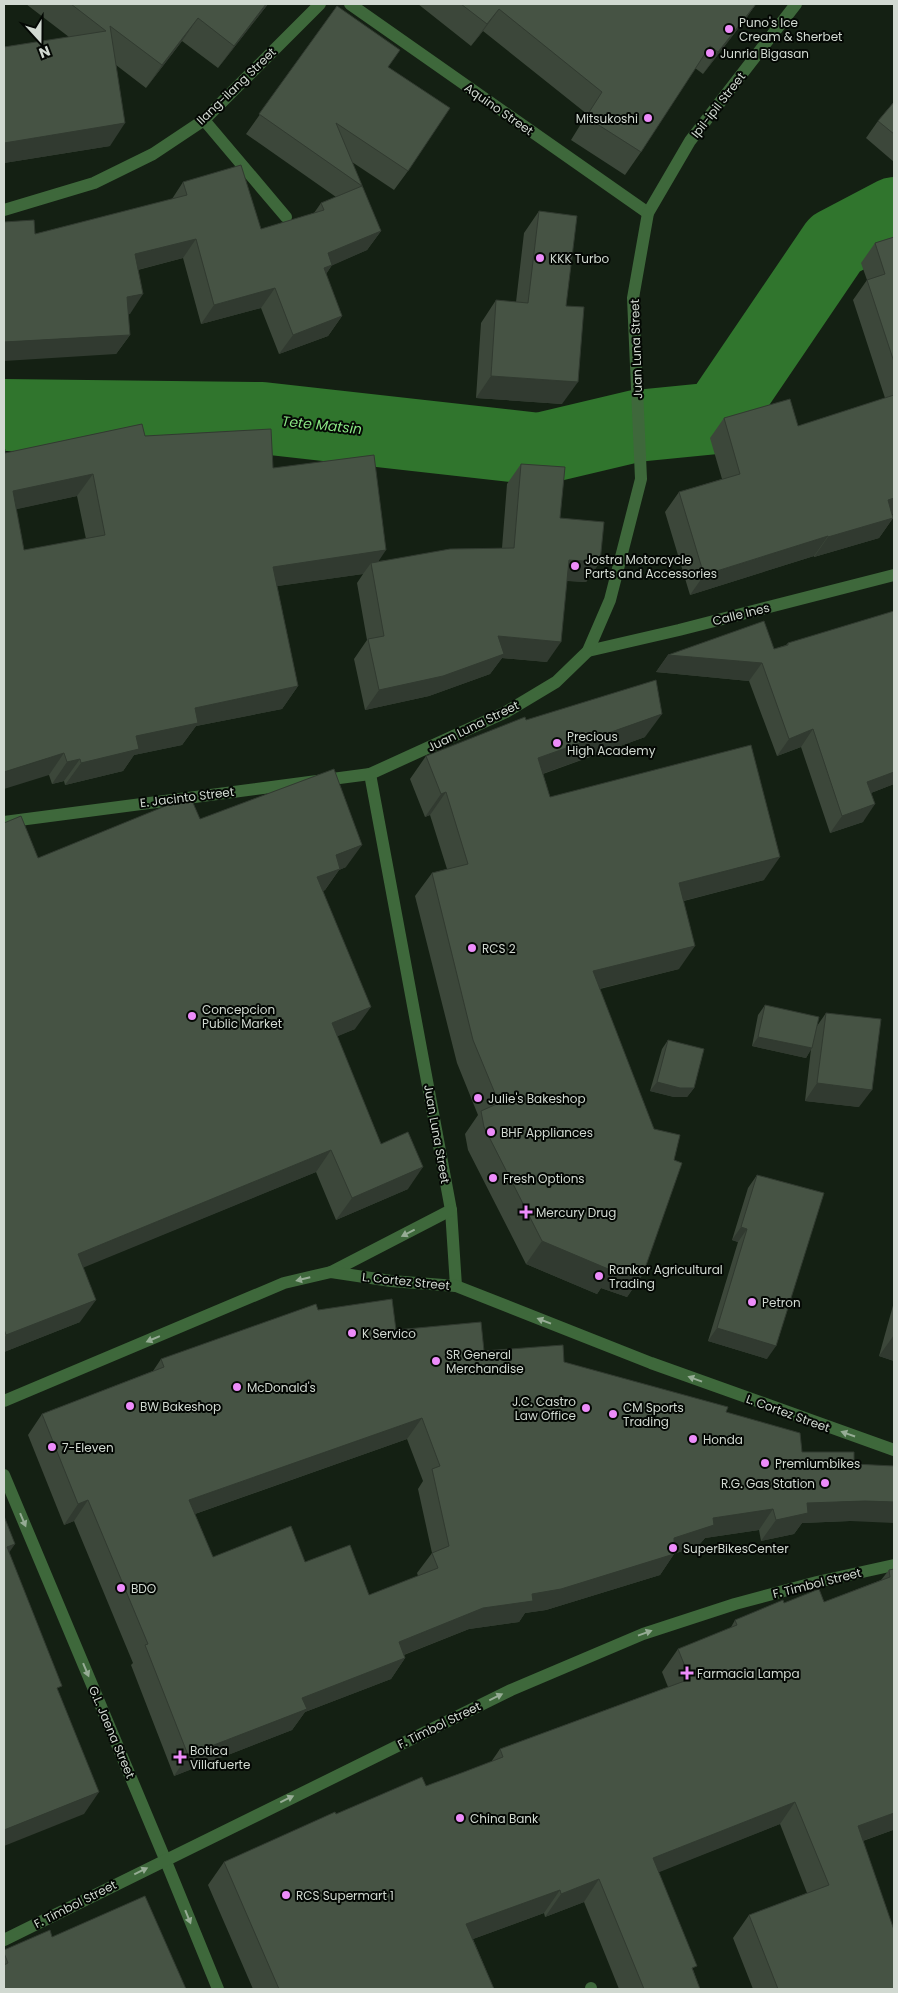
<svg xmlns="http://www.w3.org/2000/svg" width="898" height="1993" viewBox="0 0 898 1993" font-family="Poppins,sans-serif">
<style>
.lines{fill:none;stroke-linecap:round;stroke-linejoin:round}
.river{stroke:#30752d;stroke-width:72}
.minor{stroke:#3e683b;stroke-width:12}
.wall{fill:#3c473a;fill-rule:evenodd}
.shaded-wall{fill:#313a30}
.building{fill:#465344;stroke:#313a30;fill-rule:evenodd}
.oneway{fill:#96ac95}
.poi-dot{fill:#ed8cfa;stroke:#040804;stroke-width:2}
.labels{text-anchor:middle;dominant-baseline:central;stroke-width:4;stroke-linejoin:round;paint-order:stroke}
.poi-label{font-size:12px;fill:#d1d9d1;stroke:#040804;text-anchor:start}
.street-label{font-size:12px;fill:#d1d9d1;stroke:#040804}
.water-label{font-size:14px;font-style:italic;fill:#88e282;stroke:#040804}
</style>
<rect width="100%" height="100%" fill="#142013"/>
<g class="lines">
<path class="river" d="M4,415L262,418L539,449L636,426L717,418L835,244L894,213"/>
<g class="minor">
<path d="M350,4L648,213"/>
<path d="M204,120L286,217"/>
<path d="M4,210L94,183L153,154L204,120L320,4"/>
<path d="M588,651L679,630L894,575"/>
<path d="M370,774L451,1210L456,1286"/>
<path d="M4,822L370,774L506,712L556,682L588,651L610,600L641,479L633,298L648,213L690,141L796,4"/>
<path d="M331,1272L451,1210"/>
<path d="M4,1401L284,1283L331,1272L391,1281L456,1286L651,1363L894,1450"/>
<path d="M4,1475L165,1859L218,1989"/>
<path d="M4,1940L511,1690L643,1634L735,1604L817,1582L894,1565"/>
<path d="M591,1988V1989"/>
</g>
</g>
<g class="wall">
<path d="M26,4H268L218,68L182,41L146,88L116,65L110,146L4,163V47L69,37Z"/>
<path d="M418,4H756L747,17L703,74L695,68L641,152L625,175L571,140L587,114L483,31L471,46Z"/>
<path d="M337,6L388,67L408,171L394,190L352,162L381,231L367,250L332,265L326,274L342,316L328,336L279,354L261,308L201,324L183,258L138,270L130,314H128L130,335L116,354L35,234L172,199L183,182L261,229L314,213L321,203L336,197L246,134Z"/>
<path d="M894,102V162L866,138L878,121Z"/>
<path d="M539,211L566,306L562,404L476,398L481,323L496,300L516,302L524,233Z"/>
<path d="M894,237V513L892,514L893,518L879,538L814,557V556L690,595L665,512L679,492L722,479L710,438L724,418L798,426L885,398L853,300L867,280L861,263L875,243Z"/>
<path d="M145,436L273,468L379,561L502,548L507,484L521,464L560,518L600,562L586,582L567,581L547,662L502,658L490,674L429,696L365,710L354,659L367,640L357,583L363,574L277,586L298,686L282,709L196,726L182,745L134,755L123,771L65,785L64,781L52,784L49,775L5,453ZM77,496L86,539L24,550L16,509Z"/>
<path d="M788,643L894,784L871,793L863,822L830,833L801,747L777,756L749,681L656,672L668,655L774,649L786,645Z"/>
<path d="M526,720L645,737L543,774L550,797L764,880L684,901L679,969L600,989L643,1274L627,1297L601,1288L597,1294L526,1264L468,1150L465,1134L478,1115L457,1063L415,896L432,873L447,869L430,815L425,817L410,779L426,756Z"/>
<path d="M200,819L346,867L339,870L325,890L323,891L355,1029L337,1036L381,1144L408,1189L336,1220L316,1172L83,1267L80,1322L4,1352V823L38,858Z"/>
<path d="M765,1005L817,1026L826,1013L859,1107L805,1101L811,1049L806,1058L752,1046L758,1015Z"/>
<path d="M668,1040L694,1088L687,1097H674L650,1091L662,1049Z"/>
<path d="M757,1175L767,1359L708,1341L738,1242L732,1240L748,1188Z"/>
<path d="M894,1302V1361L879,1356Z"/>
<path d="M318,1310L484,1351L564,1362L726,1412L802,1452L850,1521L802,1523L794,1534L761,1541L759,1530L705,1538L699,1545L674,1554L660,1575L546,1610L525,1613L519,1622L469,1629L404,1655L405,1658L391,1679L305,1712L292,1730L174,1776L131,1665L133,1663L74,1521L64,1525L28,1435L42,1414L153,1371L161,1359ZM407,1439L423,1481L418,1489L432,1553L417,1573L418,1576L369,1595L305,1562L213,1557L195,1514Z"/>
<path d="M894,1569V1834L893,1830L863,1841L894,1989H753L733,1938L749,1915L807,1893L780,1824L658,1872L700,1989H619L584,1902L545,1917L544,1913L473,1939L494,1989H253L208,1885L224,1862L336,1814L426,1786L491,1762L500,1749L668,1687L662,1672L678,1649L730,1629L735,1620L784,1603L824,1602L881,1580L889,1570Z"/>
<path d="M52,1937L4,1989V1950Z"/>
</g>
<g class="shaded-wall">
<path d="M266,4H268L218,68L234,46Z"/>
<path d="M756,4L747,17L703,74L718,52Z"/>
<path d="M499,9L483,31L471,46L487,24Z"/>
<path d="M198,18L182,41L146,88L162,65Z"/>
<path d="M125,123L110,146L4,163V143Z"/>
<path d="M381,231L367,250L331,266L332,265L319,285L328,253Z"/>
<path d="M196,239L183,258L121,274L135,254Z"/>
<path d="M275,288L261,308L201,324L214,305Z"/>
<path d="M143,294L130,314L114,317L127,297Z"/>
<path d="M342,316L328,336L279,354L293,335Z"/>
<path d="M130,335L116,354L4,361V342Z"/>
<path d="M491,376L578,382L562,404L476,398Z"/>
<path d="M93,474L77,496L4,512L13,491Z"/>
<path d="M894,498V513L874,520L888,500Z"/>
<path d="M893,518L879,538L814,557L828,537Z"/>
<path d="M828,536L814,556L690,595L704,575Z"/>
<path d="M386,550L372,571L371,563L363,574L257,589L273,567Z"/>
<path d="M569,560L600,562L586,582L555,580Z"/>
<path d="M498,636L561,642L547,662L502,658L490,674L429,696L365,710L379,690Z"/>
<path d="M668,655L762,663L749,681L656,672Z"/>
<path d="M298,686L282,709L196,726L182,745L134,755L123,771L65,785L81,763L195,708Z"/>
<path d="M662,714L645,737L522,781L538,758Z"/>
<path d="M813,729L801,747L777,756L789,739Z"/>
<path d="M64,753L49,775L4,789V772Z"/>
<path d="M80,759L64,781L52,784L67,762Z"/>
<path d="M894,772V784L855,799L867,782Z"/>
<path d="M446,792L430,815L425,817L441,794Z"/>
<path d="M875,804L863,822L830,833L842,816Z"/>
<path d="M362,845L346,867L339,870L325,890L302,899L317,877L336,855Z"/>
<path d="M780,857L764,880L663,906L679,883Z"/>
<path d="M695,946L679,969L577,994L593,971Z"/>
<path d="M371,1007L355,1029L317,1045L332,1023Z"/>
<path d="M758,1037L812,1048L806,1058L752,1046Z"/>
<path d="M657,1082L694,1088L687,1097H674L650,1091Z"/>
<path d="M817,1083L872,1090L859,1107L805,1101Z"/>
<path d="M331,1150L316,1172L63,1276L78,1254Z"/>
<path d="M423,1167L408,1189L336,1220L352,1198Z"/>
<path d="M741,1227L747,1229L738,1242L732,1240Z"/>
<path d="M542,1241L617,1265L643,1274L627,1297L601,1288L597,1294L526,1264Z"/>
<path d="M96,1300L80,1322L4,1352V1339L6,1335Z"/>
<path d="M717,1328L776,1346L767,1359L708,1341Z"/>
<path d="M894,1335V1361L879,1356Z"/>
<path d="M422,1418L407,1439L175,1521L189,1500Z"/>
<path d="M88,1500L74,1521L64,1525L78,1504Z"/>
<path d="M865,1501L894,1502V1523L850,1521L802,1523L794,1534L761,1541L776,1520L807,1503Z"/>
<path d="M773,1509L759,1530L705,1538L699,1545L659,1559L674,1538L713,1518Z"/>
<path d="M15,1544L4,1560L7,1547Z"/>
<path d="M674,1554L660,1575L546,1610L525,1613L519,1622L469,1629L385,1662L399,1642L483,1608L532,1594Z"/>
<path d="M405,1658L391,1679L305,1712L292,1730L174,1776L188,1755L302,1698Z"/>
<path d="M99,1792L84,1814L4,1846V1830Z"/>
<path d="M795,1802L780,1824L637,1881L653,1858Z"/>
<path d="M894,1813V1828L893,1830L842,1848L858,1826Z"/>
<path d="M599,1879L584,1902L545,1917L561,1894Z"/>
<path d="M560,1890L544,1913L451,1947L466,1924Z"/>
</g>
<g class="building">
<path d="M71,4H266L234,46L198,18L162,65L110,26L125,123L4,143V47L106,31Z"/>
<path d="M461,4H756L718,52L710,46L641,152L586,117L602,92L499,9L487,24Z"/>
<path d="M337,6L400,50L388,67L450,108L408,171L336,123L381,231L328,253L332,265L324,268L342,316L293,335L275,288L214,305L196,239L135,254L143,294L127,297L130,335L4,342V222L34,220L35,234L187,195L183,182L241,165L261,229L324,210L321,203L362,186L259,114Z"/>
<path d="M894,102V134L878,121Z"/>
<path d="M539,211L577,216L566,306L584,307L578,382L491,376L496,300L528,303Z"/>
<path d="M894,237V362L867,280L885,274L875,243Z"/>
<path d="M894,395V498L888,500L893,518L828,537V536L704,575L679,492L740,474L724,418L790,399L798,426Z"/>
<path d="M142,424L145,436L271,429L273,468L374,455L386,550L273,567L298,686L195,708L198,723L136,736L139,749L81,763L80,759L67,762L64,753L4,772V450L5,449V453ZM93,474L105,535L24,550L13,491Z"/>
<path d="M521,464L565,467L560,518L604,522L600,562L569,560L561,642L498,636L504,654L443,676L379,690L368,639L384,636L371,563L450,549L514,548Z"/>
<path d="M894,611V772L867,782L875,804L842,816L813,729L789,739L762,663L668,655L764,621L774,649L788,645V643Z"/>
<path d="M656,680L662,714L538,758L550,797L751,745L780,857L679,883L695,946L593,971L654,1129L680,1135L674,1160L682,1163L643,1274L617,1265L613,1271L542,1241L484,1127L481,1111L499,1103L473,1040L432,873L468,864L446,792L441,794L426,756L525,717L526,720Z"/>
<path d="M334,769L362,845L336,855L340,869L317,877L371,1007L332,1023L381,1144L408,1132L423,1167L352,1198L331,1150L78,1254L96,1300L6,1335L4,1329V823L21,816L38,858L190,796L200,819Z"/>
<path d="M765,1005L819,1017L812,1048L758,1037Z"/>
<path d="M826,1013L881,1019L872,1090L817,1083Z"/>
<path d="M668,1040L704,1049L694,1088H680L657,1082Z"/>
<path d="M757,1175L824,1193L776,1346L717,1328L747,1229L741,1227Z"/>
<path d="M392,1299L396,1330L481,1322L484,1351L563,1345L564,1362L728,1407L726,1412L800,1433L802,1452H854V1464L894,1466V1502L865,1501L807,1503L808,1513L776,1520L773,1509L713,1518L714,1525L674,1538V1554L561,1589L532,1594L533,1601L483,1608L399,1642L405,1658L302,1698L307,1709L188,1755L145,1645L148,1644L88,1500L78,1504L42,1414L164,1367L161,1359L316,1304L318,1310ZM422,1418L440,1466L432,1469L449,1546L432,1553L438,1568L369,1595L350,1545L305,1562L291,1526L213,1557L189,1500Z"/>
<path d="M4,1516L15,1544L7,1547L62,1686L57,1688L99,1792L4,1830Z"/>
<path d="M894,1569V1813L858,1826L894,1930V1989H778L749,1915L829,1885L795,1802L653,1858L697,1966L692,1968L700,1989H644L599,1879L561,1894L560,1890L466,1924L494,1989H279L224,1862L335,1812L336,1814L422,1777L426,1786L464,1772L503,1757L500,1749L690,1679L678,1649L737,1625L735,1620L783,1600L784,1603L819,1589L824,1602L890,1577L889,1570Z"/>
<path d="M145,1896L186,1989H4V1965L8,1963L4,1953V1950L50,1930L52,1937Z"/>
</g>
<defs><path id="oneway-solid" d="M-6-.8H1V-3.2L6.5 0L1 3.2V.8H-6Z" transform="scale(1.25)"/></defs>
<g class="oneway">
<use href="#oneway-solid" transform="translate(408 1233) rotate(153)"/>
<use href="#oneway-solid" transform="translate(303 1279) rotate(166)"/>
<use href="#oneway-solid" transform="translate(544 1321) rotate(-159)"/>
<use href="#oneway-solid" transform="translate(153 1339) rotate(157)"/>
<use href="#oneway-solid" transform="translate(695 1379) rotate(-160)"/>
<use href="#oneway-solid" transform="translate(848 1434) rotate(-161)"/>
<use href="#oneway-solid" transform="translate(23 1520) rotate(67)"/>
<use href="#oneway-solid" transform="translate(645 1633) rotate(-20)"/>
<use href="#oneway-solid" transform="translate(86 1670) rotate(67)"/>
<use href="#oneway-solid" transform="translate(496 1697) rotate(-26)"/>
<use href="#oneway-solid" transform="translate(287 1799) rotate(-26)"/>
<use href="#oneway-solid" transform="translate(141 1871) rotate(-26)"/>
<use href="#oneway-solid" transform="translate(188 1917) rotate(68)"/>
</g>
<g class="poi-dot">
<circle cx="729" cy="29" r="5"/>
<circle cx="710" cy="53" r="5"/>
<circle cx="648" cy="118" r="5"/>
<circle cx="540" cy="258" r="5"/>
<circle cx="575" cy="566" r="5"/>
<circle cx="557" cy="743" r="5"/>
<circle cx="472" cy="948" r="5"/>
<circle cx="192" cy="1016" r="5"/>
<circle cx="478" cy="1098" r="5"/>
<circle cx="491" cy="1132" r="5"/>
<circle cx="493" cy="1178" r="5"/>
<path d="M523.5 1204.5h5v5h5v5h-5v5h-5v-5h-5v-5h5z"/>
<circle cx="599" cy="1276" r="5"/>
<circle cx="752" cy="1302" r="5"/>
<circle cx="352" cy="1333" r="5"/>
<circle cx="436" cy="1361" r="5"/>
<circle cx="237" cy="1387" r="5"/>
<circle cx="130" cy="1406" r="5"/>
<circle cx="586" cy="1408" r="5"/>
<circle cx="613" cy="1414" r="5"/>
<circle cx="693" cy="1439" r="5"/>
<circle cx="52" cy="1447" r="5"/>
<circle cx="765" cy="1463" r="5"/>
<circle cx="825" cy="1483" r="5"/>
<circle cx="673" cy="1548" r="5"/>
<circle cx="121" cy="1588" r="5"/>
<path d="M684.5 1665.5h5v5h5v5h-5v5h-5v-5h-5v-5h5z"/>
<path d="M177.5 1749.5h5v5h5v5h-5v5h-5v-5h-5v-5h5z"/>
<circle cx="460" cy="1818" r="5"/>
<circle cx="286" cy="1895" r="5"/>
</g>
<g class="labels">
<g class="poi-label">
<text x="739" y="22">Puno's Ice<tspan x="739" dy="14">Cream &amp; Sherbet</tspan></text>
<text x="720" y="53">Junria Bigasan</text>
<text x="638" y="118" text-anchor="end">Mitsukoshi</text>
<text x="550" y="258">KKK Turbo</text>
<text x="585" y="559">Jostra Motorcycle<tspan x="585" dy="14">Parts and Accessories</tspan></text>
<text x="567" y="736">Precious<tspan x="567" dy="14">High Academy</tspan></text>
<text x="482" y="948">RCS 2</text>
<text x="202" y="1009">Concepcion<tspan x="202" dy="14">Public Market</tspan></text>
<text x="488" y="1098">Julie's Bakeshop</text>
<text x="501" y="1132">BHF Appliances</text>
<text x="503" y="1178">Fresh Options</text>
<text x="536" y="1212">Mercury Drug</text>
<text x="609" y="1269">Rankor Agricultural<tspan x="609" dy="14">Trading</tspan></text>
<text x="762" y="1302">Petron</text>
<text x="362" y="1333">K Servico</text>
<text x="446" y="1354">SR General<tspan x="446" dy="14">Merchandise</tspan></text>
<text x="247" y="1387">McDonald's</text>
<text x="576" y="1401" text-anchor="end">J.C. Castro<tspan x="576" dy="14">Law Office</tspan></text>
<text x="140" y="1406">BW Bakeshop</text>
<text x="623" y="1407">CM Sports<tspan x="623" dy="14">Trading</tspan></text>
<text x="703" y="1439">Honda</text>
<text x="62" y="1447">7-Eleven</text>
<text x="775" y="1463">Premiumbikes</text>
<text x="815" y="1483" text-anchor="end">R.G. Gas Station</text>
<text x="683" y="1548">SuperBikesCenter</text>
<text x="131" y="1588">BDO</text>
<text x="697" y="1673">Farmacia Lampa</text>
<text x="190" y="1750">Botica<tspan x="190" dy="14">Villafuerte</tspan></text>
<text x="470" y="1818">China Bank</text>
<text x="296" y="1895">RCS Supermart 1</text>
</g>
<g class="street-label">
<text transform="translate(236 86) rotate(-44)">Ilang-ilang Street</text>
<text transform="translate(718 105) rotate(-52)">Ipil-ipil Street</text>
<text transform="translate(499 109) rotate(35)">Aquino Street</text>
<text transform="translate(636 349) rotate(-92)">Juan Luna Street</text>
<text transform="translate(741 614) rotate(-14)">Calle Ines</text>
<text transform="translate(473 726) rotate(-26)">Juan Luna Street</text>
<text transform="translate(187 797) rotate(-7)">E. Jacinto Street</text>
<text transform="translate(437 1134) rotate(80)">Juan Luna Street</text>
<text transform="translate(406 1281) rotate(6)">L. Cortez Street</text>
<text transform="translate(788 1413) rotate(20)">L. Cortez Street</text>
<text transform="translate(817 1583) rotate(-14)">F. Timbol Street</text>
<text transform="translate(439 1725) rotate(-26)">F. Timbol Street</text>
<text transform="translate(112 1732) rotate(67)">G.L. Jaena Street</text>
<text transform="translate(75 1904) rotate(-27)">F. Timbol Street</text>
</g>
<g class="water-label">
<text transform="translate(322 425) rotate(6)">Tete Matsin</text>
</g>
</g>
<rect width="898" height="1993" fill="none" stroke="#d1d9d1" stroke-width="10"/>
<g transform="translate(40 40) rotate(159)" stroke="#040804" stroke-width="4" paint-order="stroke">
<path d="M0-4L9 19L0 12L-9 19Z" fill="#d1d9d1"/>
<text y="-8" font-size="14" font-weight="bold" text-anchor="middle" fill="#d1d9d1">N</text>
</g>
</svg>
